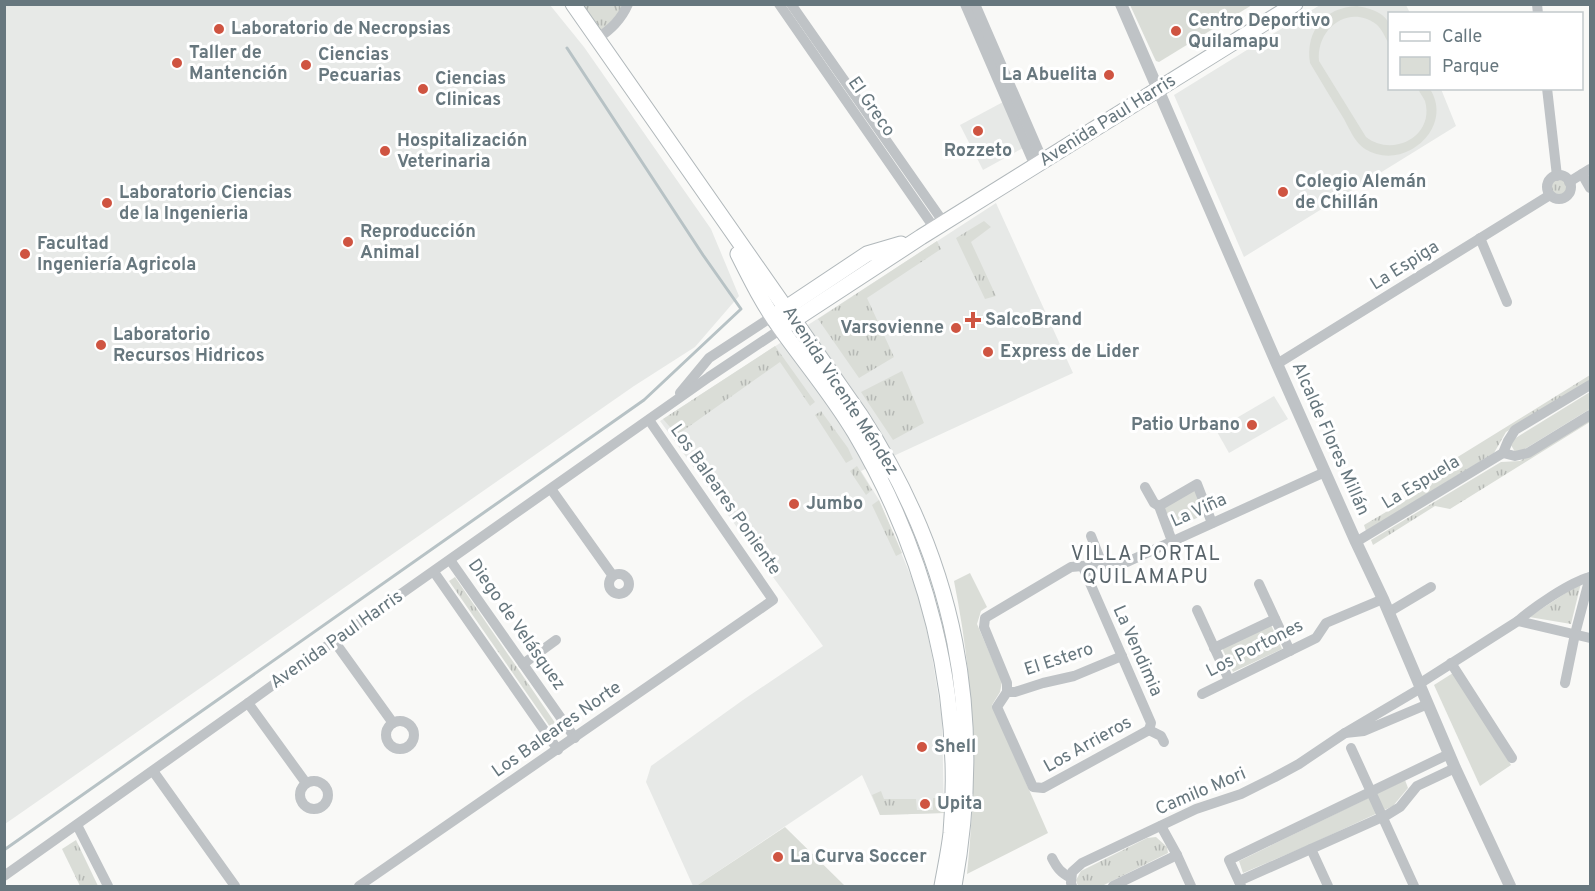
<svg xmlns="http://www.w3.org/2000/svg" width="1595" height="891" viewBox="0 0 1595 891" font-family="Overpass,sans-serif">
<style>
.built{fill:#e7e9e7}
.grass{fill:url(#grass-tufts)}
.green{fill:#daddd7}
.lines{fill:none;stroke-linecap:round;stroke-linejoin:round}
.stream{stroke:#b7c2c5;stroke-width:3}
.secondary-casing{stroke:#b1b8bb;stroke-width:17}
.minor{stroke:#bfc3c6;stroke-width:10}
.tertiary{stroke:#bfc3c6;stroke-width:12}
.secondary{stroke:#fff;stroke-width:15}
.poi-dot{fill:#cf5441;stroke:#fff;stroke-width:2}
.labels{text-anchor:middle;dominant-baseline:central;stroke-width:6;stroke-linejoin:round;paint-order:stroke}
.poi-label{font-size:18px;font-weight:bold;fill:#67777e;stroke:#fff;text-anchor:start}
.street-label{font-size:18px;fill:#67777e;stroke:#fff}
.neighbourhood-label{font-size:20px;letter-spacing:1.5px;fill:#59646a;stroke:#fff}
</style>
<defs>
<pattern id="grass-tufts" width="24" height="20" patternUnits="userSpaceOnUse" patternTransform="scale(1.5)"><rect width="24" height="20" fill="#daddd7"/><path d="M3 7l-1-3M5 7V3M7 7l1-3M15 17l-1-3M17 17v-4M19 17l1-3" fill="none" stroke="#b5b8b4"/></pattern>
</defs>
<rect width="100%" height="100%" fill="#f9f9f7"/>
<g class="built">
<path d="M5,4L550,5L584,47L711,229L739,296L695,347L634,386L5,824Z"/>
<path d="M1320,5H1406L1410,13L1390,14V88L1441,89L1456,126L1244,257L1174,95Z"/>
<path d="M1003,102L1023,148L983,170L960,125Z"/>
<path d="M996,203L1073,373L861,471L879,500L920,598L932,656L942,719L944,813L880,815L862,775L696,886H693L646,782L651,766L743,700L823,646L660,421Z"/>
<path d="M1274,396L1288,419L1229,453L1216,430Z"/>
</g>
<g class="grass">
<path d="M574,5H626L597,36Z"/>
<circle cx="1559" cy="188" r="9"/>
<path d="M984,221L991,227L971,242L996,296L985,299L956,238Z"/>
<path d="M937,241L941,249L867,298L894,357L859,378L818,319Z"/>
<path d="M775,346L815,402L810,406L780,362L677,435L663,419Z"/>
<path d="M902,371L924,423L893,440L861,392Z"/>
<path d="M1590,375V381L1506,432L1494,453L1366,531L1364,525L1430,486L1435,471Z"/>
<path d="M821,411L848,448L853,459L846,463L815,415Z"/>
<path d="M1590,418V422L1450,509L1435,506L1373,545L1371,540L1501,462L1520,461Z"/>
<path d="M857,466L872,490L866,495L850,471Z"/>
<path d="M879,500L902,553L896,556L872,505Z"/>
<path d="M455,577L560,730L555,734L449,581Z"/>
<path d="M1581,583L1571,624L1529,617Z"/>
<path d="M881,791L884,799H916L917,810H933V798H944V813L880,815L872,795Z"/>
<path d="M1156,837L1167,847L1168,853L1102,886H1078L1076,880L1081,871L1147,838Z"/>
<path d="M76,840L98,886H80L62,849Z"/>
</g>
<g class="green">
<path d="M1130,5H1252L1159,62L1156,61L1154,57Z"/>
<path d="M1357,6C1370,8 1388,13 1390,28C1390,33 1389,39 1389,44C1385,37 1382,29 1376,24C1348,4 1316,29 1319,61L1366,137C1393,158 1435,136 1425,101C1423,97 1420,93 1418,89H1430C1455,128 1403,173 1365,149C1355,143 1349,128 1344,119C1332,100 1321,81 1310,63C1305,31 1325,7 1357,6Z"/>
<path d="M1590,392V409L1520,452H1515L1511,445L1514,439Z"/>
<path d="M1195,490L1205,514L1172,530L1164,507Z"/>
<path d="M970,573L987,607L981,611L977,624L1002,682L1000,692L992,705L1048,833L967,874C978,772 974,681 954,581Z"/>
<path d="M1271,625L1282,649L1233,672L1222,648Z"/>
<path d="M1453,673L1511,765L1480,786L1434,685Z"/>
<path d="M1405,780L1408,788L1393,806L1309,845L1243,873L1239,861Z"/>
<path d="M785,827L845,886H696Z"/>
</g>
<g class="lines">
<path class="stream" d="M4,850L644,400L741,309L703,255L567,48"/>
<defs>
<g id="secondary">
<path d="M573,4L861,416C956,563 985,715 954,886"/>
<path d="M738,254C751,280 764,306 781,329C806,364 833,396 855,433C926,553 963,693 951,833C949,851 945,869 942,886"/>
<path d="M777,314L867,254L901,244"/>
<path d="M785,326L921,237L1295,4"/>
</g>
</defs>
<use href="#secondary" class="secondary-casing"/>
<g class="minor">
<path d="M779,4L935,229"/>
<path d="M791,4L944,223"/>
<path d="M965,4L1035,166"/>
<path d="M975,4L1043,161"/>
<path d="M1537,4L1538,14"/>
<path d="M597,39C611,29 621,20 628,4"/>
<path d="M1547,88L1557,176"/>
<path d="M1582,174L1590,188"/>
<circle cx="1559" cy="187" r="12"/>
<path d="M1569,182L1590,169"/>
<path d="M1480,238L1507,302"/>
<path d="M1277,364L1550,195"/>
<path d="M680,393L709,358L773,316"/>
<path d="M1503,453L1515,456L1528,453L1590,415"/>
<path d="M1145,487L1154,503L1159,506"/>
<path d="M551,489L613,576"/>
<path d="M1091,536L1102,564"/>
<path d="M1172,541L1159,506L1197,484L1212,523"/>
<path d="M1356,542L1503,453L1508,441L1515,430L1590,385"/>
<path d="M450,560L575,738"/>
<path d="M1083,567L1151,723L1149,730"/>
<path d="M434,572L558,750"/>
<circle cx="619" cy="584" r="10"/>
<path d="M1259,584L1290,651"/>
<path d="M1197,610L1229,680"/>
<path d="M1389,612L1431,587"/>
<path d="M1518,621C1534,607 1570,582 1590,577"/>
<path d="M334,641L393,723"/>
<path d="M1214,648L1275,619"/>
<path d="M1451,663L1512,758"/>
<path d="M523,664L556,640"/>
<path d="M1565,683L1575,634L1590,577"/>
<path d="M1419,684L1518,621L1590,638"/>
<path d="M1421,688L1345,733L1364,731L1428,704"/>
<path d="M1007,692H1015L1043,683L1074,676L1122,656"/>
<path d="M1202,694L1316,638L1326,623L1383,599"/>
<path d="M248,703L306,783"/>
<circle cx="400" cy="735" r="14"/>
<path d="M1149,730L1043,788L1033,787L997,707L1007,692V683L984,627L985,618L1071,567L1127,562L1325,472"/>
<path d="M1149,730L1161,736L1164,742"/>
<path d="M1351,748L1414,886"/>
<path d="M153,771L235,886"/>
<circle cx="314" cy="795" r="14"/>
<path d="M77,825L108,886"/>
<path d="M1161,826L1177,855L1191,886"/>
<path d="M1311,849L1328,886"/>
<path d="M1052,858C1057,868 1061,873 1071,878"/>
<path d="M4,876L248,703L334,641L709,377L781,329"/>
<path d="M1239,881L1387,815L1400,807L1417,786L1455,768"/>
<path d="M359,886L773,600L649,420"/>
<path d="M1072,886L1071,883L1072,872L1082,863L1196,809L1241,794L1275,777L1299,764L1345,733"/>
<path d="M1113,886L1177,855"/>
<path d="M1241,886L1229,860L1449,754"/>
</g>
<path class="tertiary" d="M1121,4L1277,364L1356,542L1383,599L1455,768L1510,886"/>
<use href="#secondary" class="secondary"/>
</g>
<g class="poi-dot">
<circle cx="219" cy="29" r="6"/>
<circle cx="1176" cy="31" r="6"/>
<circle cx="177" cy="63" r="6"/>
<circle cx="306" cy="65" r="6"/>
<circle cx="1109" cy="75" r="6"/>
<circle cx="423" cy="89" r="6"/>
<circle cx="978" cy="131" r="6"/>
<circle cx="385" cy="151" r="6"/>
<circle cx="1283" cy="192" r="6"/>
<circle cx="107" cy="203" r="6"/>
<circle cx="348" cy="242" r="6"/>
<circle cx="25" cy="254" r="6"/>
<path d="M970 311h6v6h6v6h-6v6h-6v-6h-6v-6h6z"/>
<circle cx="956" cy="328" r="6"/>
<circle cx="101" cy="345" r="6"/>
<circle cx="988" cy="352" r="6"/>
<circle cx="1252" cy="425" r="6"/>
<circle cx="794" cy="504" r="6"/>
<circle cx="922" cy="747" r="6"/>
<circle cx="925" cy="804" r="6"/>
<circle cx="778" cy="857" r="6"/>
</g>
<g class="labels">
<g class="poi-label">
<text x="1188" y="21">Centro Deportivo<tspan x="1188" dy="21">Quilamapu</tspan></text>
<text x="231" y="29">Laboratorio de Necropsias</text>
<text x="189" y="53">Taller de<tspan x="189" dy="21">Mantención</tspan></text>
<text x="318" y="55">Ciencias<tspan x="318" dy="21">Pecuarias</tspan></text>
<text x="1097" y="75" text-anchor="end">La Abuelita</text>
<text x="435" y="79">Ciencias<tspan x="435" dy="21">Clinicas</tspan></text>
<text x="397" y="141">Hospitalización<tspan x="397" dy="21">Veterinaria</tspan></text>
<text x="978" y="151" text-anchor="middle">Rozzeto</text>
<text x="1295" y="182">Colegio Alemán<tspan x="1295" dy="21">de Chillán</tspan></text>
<text x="119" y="193">Laboratorio Ciencias<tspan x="119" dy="21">de la Ingenieria</tspan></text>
<text x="360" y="232">Reproducción<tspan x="360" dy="21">Animal</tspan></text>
<text x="37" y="244">Facultad<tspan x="37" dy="21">Ingeniería Agricola</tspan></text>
<text x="985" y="320">SalcoBrand</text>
<text x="944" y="328" text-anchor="end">Varsovienne</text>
<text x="113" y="335">Laboratorio<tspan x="113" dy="21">Recursos Hidricos</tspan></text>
<text x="1000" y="352">Express de Lider</text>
<text x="1240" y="425" text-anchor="end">Patio Urbano</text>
<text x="806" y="504">Jumbo</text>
<text x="934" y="747">Shell</text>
<text x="937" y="804">Upita</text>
<text x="790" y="857">La Curva Soccer</text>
</g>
<g class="street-label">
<text transform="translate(871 107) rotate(55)">El Greco</text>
<text transform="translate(1108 121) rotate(-32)">Avenida Paul Harris</text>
<text transform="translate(1405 266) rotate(-32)">La Espiga</text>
<text transform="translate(840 391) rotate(57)">Avenida Vicente Méndez</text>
<text transform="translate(1330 439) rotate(66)">Alcalde Flores Millán</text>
<text transform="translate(1421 483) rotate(-31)">La Espuela</text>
<text transform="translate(725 500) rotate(55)">Los Baleares Poniente</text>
<text transform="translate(1199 511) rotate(-24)">La Viña</text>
<text transform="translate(516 625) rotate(55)">Diego de Velásquez</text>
<text transform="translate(337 640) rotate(-35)">Avenida Paul Harris</text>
<text transform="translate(1255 649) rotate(-27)">Los Portones</text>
<text transform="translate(1137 651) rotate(66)">La Vendimia</text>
<text transform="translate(1059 660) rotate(-18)">El Estero</text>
<text transform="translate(557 730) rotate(-35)">Los Baleares Norte</text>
<text transform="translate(1088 745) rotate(-29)">Los Arrieros</text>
<text transform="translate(1201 792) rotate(-23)">Camilo Mori</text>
</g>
<g class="neighbourhood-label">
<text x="1146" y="555">VILLA PORTAL<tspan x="1146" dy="23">QUILAMAPU</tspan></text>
</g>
</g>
<rect width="1595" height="891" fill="none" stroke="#67777e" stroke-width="12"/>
<rect x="1388" y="12" width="195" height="78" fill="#ffffff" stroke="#c2c9cb" stroke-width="1.5"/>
<rect x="1400" y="32" width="30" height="9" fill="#ffffff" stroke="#c2c9cb" stroke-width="1.5"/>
<text x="1442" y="42" font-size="18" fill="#67777e">Calle</text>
<rect x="1400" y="57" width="30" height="18" fill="#daddd7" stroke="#c2c9cb" stroke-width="1.5"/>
<text x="1442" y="72" font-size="18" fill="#67777e">Parque</text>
</svg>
